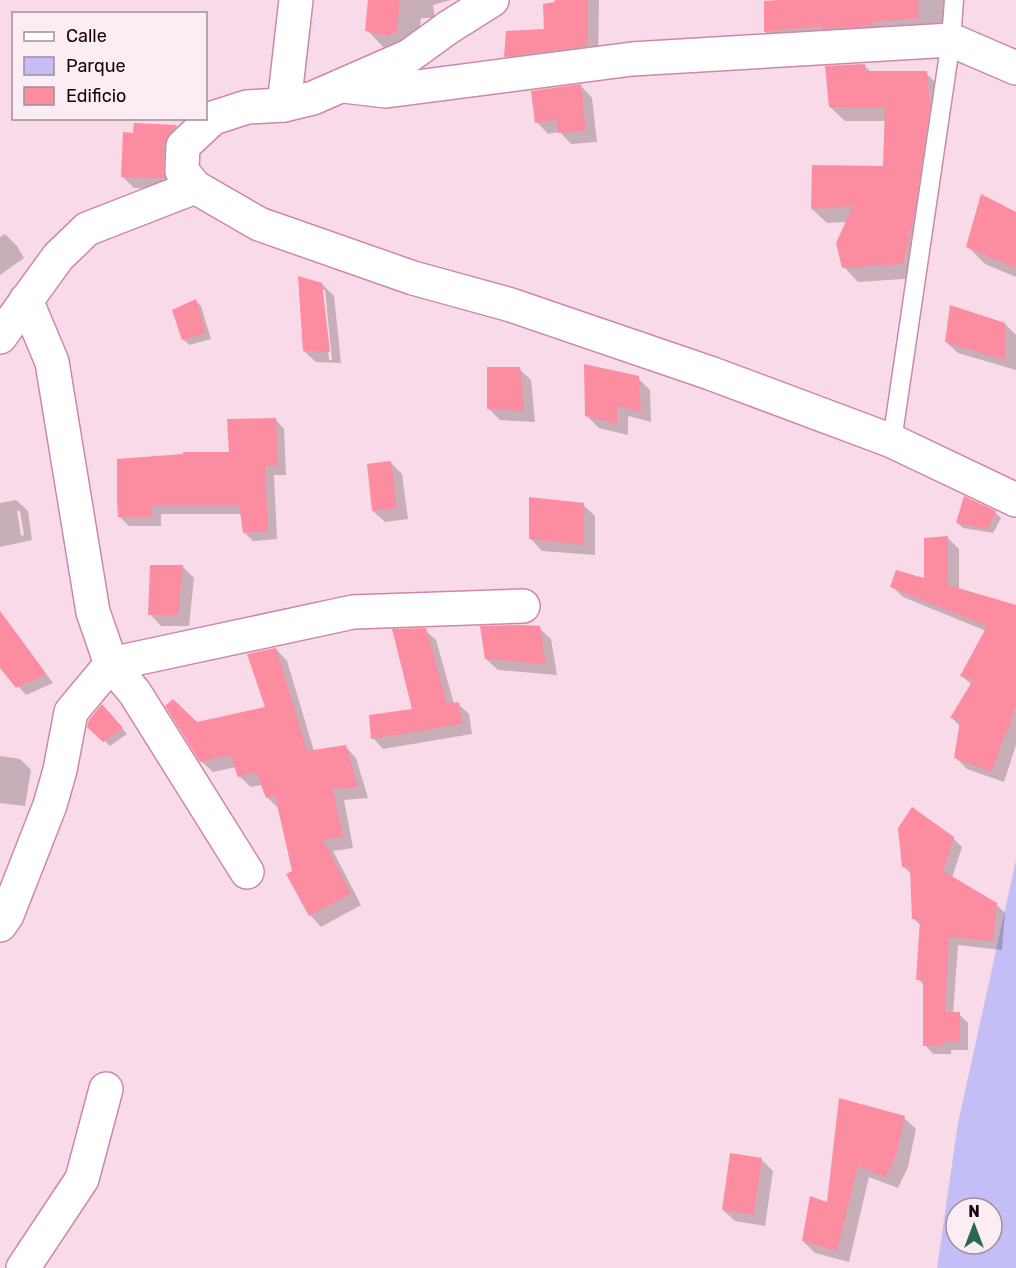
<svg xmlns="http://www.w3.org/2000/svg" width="1016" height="1268" viewBox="0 0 1016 1268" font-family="Rubik,sans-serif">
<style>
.green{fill:#c4bef6;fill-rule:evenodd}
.shadow{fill:#0003;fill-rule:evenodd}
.building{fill:#fc8c9f}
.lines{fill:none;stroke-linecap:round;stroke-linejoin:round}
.service-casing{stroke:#cd88a9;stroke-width:21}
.minor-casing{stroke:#cd88a9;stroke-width:36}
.service{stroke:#fff;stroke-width:18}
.minor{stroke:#fff;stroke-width:33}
</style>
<rect width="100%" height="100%" fill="#f9dae8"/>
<path class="green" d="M1016,860V1268H937L958,1123ZM956,1208H992V1244H956Z"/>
<g class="shadow">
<path d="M370,0H451L433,5L435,18H421L416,57L387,51L367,30Z"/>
<path d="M556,0H599L598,57L517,68L506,56L545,30Z"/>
<path d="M795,0H954L952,27L776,43L765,32Z"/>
<path d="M864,65L872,73H926L941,88L918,278L858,282L844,267L847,222L827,223L812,209L884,168L886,121H845L830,107Z"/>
<path d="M581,86L592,98L597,142L571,144L560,132L548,134L537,122Z"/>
<path d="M135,125L176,126L187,137L176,189L134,188L122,176L135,134Z"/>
<path d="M1016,213V277L985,264L967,246Z"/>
<path d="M5,234L17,246L24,258L0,275V237Z"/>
<path d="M322,284L334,296L341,363L316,362L304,351ZM322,290H325L332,360H329Z"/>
<path d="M196,301L201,306L211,339L189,345L183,339Z"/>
<path d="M1005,324L1016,335V370L958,353L946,342Z"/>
<path d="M519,369L531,380L535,422L500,420L489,409Z"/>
<path d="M638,378L650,390L651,422L628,416V435L599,428L587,416Z"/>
<path d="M275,419L284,429L286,475H274L277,539L253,541L244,532L242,514H161V526H129L120,517L231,454Z"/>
<path d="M391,463L402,474L408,519L385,522L373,511Z"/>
<path d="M965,498L996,513L1001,518L993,533L963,528L957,523Z"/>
<path d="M16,500L28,511L32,540L0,547V503ZM17,511H20L24,535L21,536Z"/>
<path d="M583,505L595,516V555L542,551L531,539Z"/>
<path d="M948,538L959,549V590L1016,607V745L1004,782L967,769L956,758L961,727L952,718L972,685L962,676L986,631L903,597L892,586L926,580Z"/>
<path d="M182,566L194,578L189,626H161L150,614Z"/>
<path d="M1,614L9,623L53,683L26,695L0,665Z"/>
<path d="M539,628L551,639L557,675L498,670L486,659Z"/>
<path d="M425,630L436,640L454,704H458L469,714L472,734L383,749L373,738L414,710Z"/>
<path d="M276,649L287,661L314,751L345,746L356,758L368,798L344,800L353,848L333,851L361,905L321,927L310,915L288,874L294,872L278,808L267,797L262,785L251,787L239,776L236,767L213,772L201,761L197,724L267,708Z"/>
<path d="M107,711L127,734L110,746L89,726Z"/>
<path d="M0,756L20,759L31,770L25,806L0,803Z"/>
<path d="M953,838L962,847L952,878L996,904L1005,913L1002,950L958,945L953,1014H959L968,1023V1050H951V1054H933L925,1045V986L918,979L921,926L914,919L912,875L903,866Z"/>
<path d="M841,1100L904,1118L916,1129L908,1167L898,1188L869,1177L849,1262L815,1253L803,1241L828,1204Z"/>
<path d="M761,1159L773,1171L765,1226L735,1221L723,1210Z"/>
</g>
<g class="building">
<path d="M368,0H400L397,31L388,36L365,31Z"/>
<path d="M555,0H588L587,46L504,57L506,31L544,29L543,4L555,2Z"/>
<path d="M779,0H918L919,18L873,22L874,25L866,26L822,29V26L764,32V1Z"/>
<path d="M865,64V71H927L930,107L913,222L903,264L842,268L836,243L853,206L811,209L812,165L883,166L885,107H829L825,66Z"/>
<path d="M581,84L586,131L558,133L557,120L535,123L531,91Z"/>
<path d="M134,123L177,125L170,133L164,145L163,170L166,178L121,177L123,132L133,133Z"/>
<path d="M981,194L1016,212V268L966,247Z"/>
<path d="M298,276L322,283L330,352L303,351Z"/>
<path d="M196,299L206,333L182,340L172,310Z"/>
<path d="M950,305L1005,323V360L945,342Z"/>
<path d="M584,364L639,376L641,412L617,406V424L585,416Z"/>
<path d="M487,367H520L524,411L487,409Z"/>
<path d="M276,418L278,466H265L268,531L243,533L239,505H152V517H118L117,501V459L183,454V452H229L227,419Z"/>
<path d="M391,461L397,508L372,511L367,464Z"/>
<path d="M964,496L996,511L988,529L956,523Z"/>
<path d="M529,497L584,503V545L529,539Z"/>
<path d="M948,536V585L1016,605V704L1007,734H1005L992,772L954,758L960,721L950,718L973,680L960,676L987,626L890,587L896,570L924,578V538Z"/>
<path d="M150,565H183L178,615H148Z"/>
<path d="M0,611L46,674L16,688L0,668Z"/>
<path d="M524,625L540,626L546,664L485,659L480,626Z"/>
<path d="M426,628L447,704L459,702L462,724L371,739L369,715L412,709L392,629Z"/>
<path d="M276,648L307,751L346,745L358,787L333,789L343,837L323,840L351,894L309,916L286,874L292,871L275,795L266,798L256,772L238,777L230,755L200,762L165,706L173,699L197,722L265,707L247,654Z"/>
<path d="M102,704L123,728L103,742L87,727L89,720Z"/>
<path d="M912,807L954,837L943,871L997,903L993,941L949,937L945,1012H960V1041H943V1046H923V980H916L920,920L912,919L910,868L902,867L898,828Z"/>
<path d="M839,1098L905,1116L896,1155L886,1177L858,1166L837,1251L802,1241L810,1196L827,1202Z"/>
<path d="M730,1153L762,1158L754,1215L722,1210Z"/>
</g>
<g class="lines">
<defs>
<path id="service" d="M892,441L951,40L954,0"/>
<g id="minor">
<path d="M492,0L449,27L409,56L313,98L284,105L247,107L213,118L183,146L182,171L195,187L259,224L413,278L511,305L710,373L892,441L1016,500"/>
<path d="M344,86L386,91L632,59L951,40L1016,68"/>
<path d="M284,105L296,0"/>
<path d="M26,300L52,362L93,612L111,664L135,693L247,872"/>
<path d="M0,337L58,257L87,229L195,187"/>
<path d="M0,925L7,915L50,805L60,770L71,712L111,664L353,612L523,606"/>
<path d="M23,1268L82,1179L106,1089"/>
</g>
</defs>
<use href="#service" class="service-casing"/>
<use href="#minor" class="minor-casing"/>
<use href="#service" class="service"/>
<use href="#minor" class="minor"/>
</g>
<rect x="12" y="12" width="195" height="108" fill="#fcecf3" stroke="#a18f97" stroke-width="1.5"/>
<rect x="24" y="32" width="30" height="9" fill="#ffffff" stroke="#a18f97" stroke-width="1.5"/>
<text x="66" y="42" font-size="18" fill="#19030e">Calle</text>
<rect x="24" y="57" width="30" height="18" fill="#c4bef6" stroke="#a18f97" stroke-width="1.5"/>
<text x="66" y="72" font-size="18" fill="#19030e">Parque</text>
<rect x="24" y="87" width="30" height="18" fill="#fc8c9f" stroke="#a18f97" stroke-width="1.5"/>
<text x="66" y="102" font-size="18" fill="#19030e">Edificio</text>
<g transform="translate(974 1226)"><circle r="28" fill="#fcecf3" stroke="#a18f97" stroke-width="1.5"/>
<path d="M0-4.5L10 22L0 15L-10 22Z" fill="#2a6855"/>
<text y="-9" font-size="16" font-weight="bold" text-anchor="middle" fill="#19030e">N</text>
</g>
</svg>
